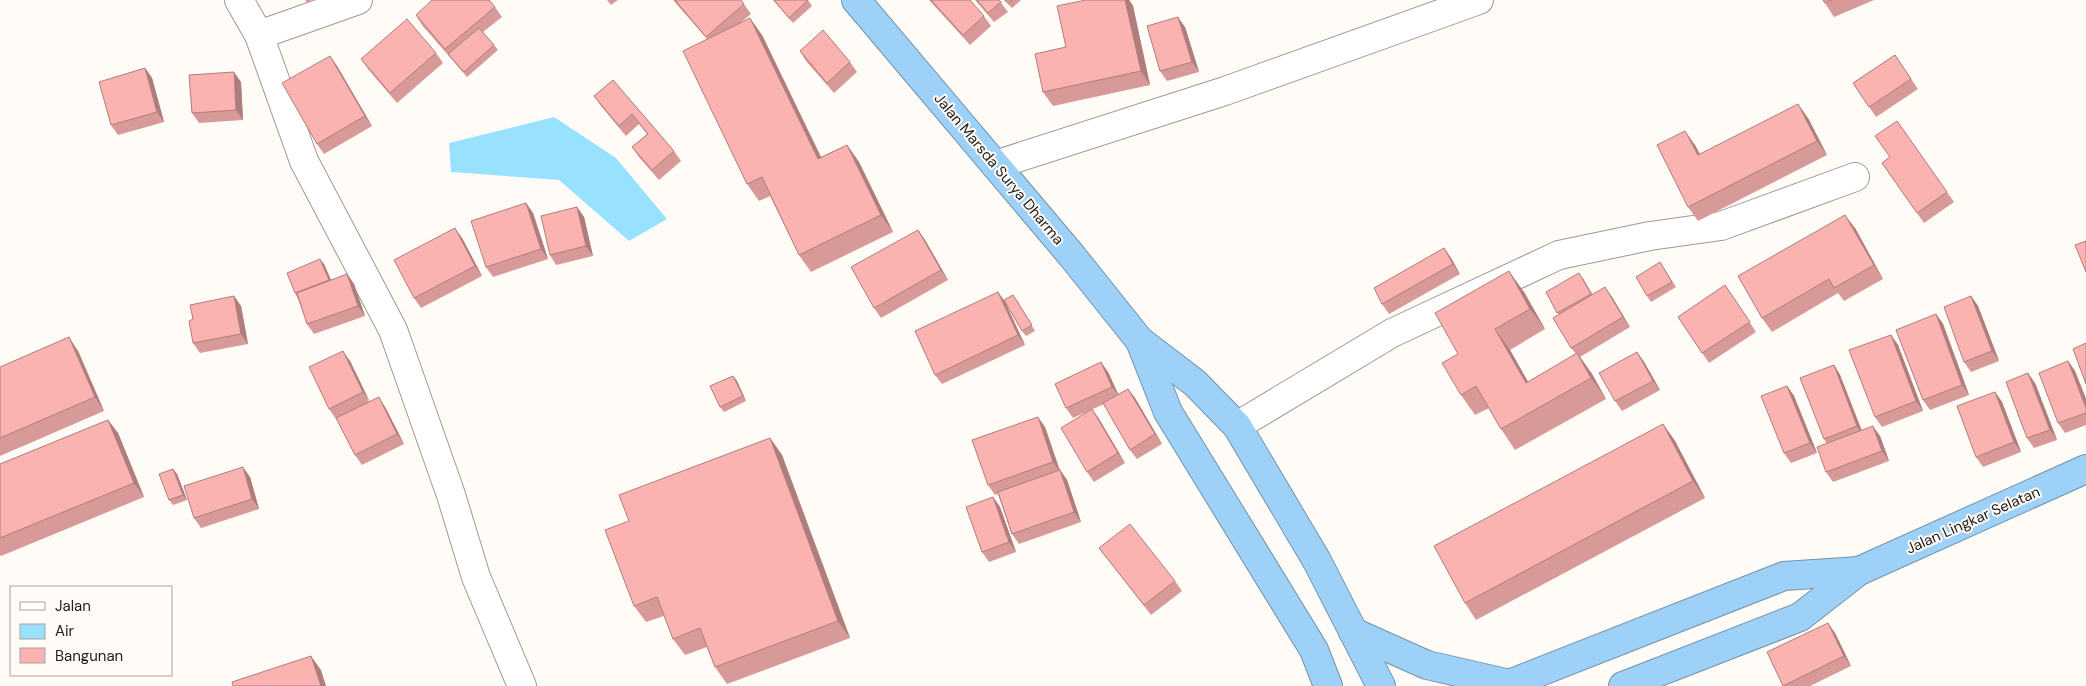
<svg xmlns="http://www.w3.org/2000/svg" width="2086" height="686" viewBox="0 0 2086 686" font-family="'DM Sans',sans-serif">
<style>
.water{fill:#98e2ff}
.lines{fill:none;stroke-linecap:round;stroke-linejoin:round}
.street-casing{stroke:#9e9995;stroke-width:30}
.highway-casing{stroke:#7293ab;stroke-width:30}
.street{stroke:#fff;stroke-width:28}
.highway{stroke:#9dd1f7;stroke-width:28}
.wall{fill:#d79a98}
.shaded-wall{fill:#af7d7c}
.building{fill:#fab3b1;stroke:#af7d7c}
.labels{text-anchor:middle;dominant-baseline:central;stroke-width:4;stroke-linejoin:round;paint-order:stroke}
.street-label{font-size:15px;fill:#22201e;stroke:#fffbf7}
</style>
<rect width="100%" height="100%" fill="#fffbf7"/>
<path class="water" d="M554,117L616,158L667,219L629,241L559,180L451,172L449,143Z"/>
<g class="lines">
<defs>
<g id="street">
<path d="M239,0L259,35L304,161L393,330L451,495L476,577L522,686"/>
<path d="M259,35L358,0"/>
<path d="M995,165L1225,91L1479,0"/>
<path d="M1237,426L1392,333L1559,255L1650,236L1721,226L1855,177"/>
</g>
<g id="highway">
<path d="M856,0L1072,256L1140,341L1195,383L1237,426L1317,561L1381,686"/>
<path d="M1140,341L1168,412L1314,650L1328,686"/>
<path d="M1353,632L1427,665L1510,684"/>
<path d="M1504,686L1784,576L1859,571"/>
<path d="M1623,686L1800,617L1859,571L2086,469"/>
</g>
</defs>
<use href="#street" class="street-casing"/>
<use href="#highway" class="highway-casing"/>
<use href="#street" class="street"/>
<use href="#highway" class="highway"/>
</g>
<g class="wall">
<path d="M305,0H312L307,3Z"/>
<path d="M607,0H618L611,5Z"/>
<path d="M673,0H741L751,14L740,23L762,35L821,157L847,145L859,162L893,232L811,272L799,255L770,196L759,201L747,184L707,39Z"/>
<path d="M773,0H808L812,6L793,23Z"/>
<path d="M929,0H970L984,16L991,26L970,45Z"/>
<path d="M975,0H999L1008,12L994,22Z"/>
<path d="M1004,0H1021L1012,8Z"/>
<path d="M1086,0H1129L1133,6L1150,85L1053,106L1043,92L1066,47Z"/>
<path d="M1823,0H1874L1834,17Z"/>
<path d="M495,7L502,17L483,32L498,50L467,77L422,25L416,15Z"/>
<path d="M1185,27L1199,72L1167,81L1160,71Z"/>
<path d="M800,51L850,62L857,72L834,93L806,61Z"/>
<path d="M436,53L443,63L397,103L368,69L361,59Z"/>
<path d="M1895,55L1918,89L1876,117L1853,83Z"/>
<path d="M330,56L337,66L372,126L324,154L317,144Z"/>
<path d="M145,68L152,78L164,122L118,135L111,125Z"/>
<path d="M613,80L674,151L681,161L659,180L639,157L632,147L647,134L639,124L626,136L601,106L594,96Z"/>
<path d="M241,82L243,120L199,123L192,113Z"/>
<path d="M1808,118L1827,155L1698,221L1688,207L1695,145L1700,154Z"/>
<path d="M1897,121L1954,202L1924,223L1882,163L1890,157Z"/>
<path d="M526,203L533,213L548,259L493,277L486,267Z"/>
<path d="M577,207L584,217L593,256L556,265L550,255Z"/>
<path d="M1855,228L1883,279L1844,301L1838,293L1772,332L1762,318Z"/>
<path d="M918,230L925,240L948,280L881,318L874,308Z"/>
<path d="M462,238L482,276L421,308L414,298Z"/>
<path d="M1444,248L1451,258L1460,274L1389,314L1382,304Z"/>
<path d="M1660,262L1676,287L1651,302L1647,296Z"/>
<path d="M324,264L331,280L347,274L354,284L365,316L314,334L307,324L298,299L295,293Z"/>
<path d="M1583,278L1593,295L1612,297L1630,327L1580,357L1592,374L1606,399L1515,450L1501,429L1489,408L1475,415L1461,395L1458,354L1524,292L1545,329L1510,350L1528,382L1576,354L1571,348L1559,315L1546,292Z"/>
<path d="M1725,285L1756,332L1709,363L1678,317Z"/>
<path d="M998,292L1005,302L1025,345L942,384L935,375Z"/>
<path d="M234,296L241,306L248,344L200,353L193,343V319Z"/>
<path d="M1971,296L1978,306L1999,361L1971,372L1964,362Z"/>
<path d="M1017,300L1035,331L1026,336L1022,331Z"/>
<path d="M1936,314L1943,324L1969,395L1930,410L1923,400Z"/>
<path d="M1891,335L1898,345L1923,411L1882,427L1875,417Z"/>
<path d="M78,351L104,411L0,456V367Z"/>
<path d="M1637,352L1644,362L1660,390L1622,411L1615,401Z"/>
<path d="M350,361L369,402L385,407L404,444L362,465L355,455L336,418V419L329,409Z"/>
<path d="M2068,361L2075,371L2086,399V425L2065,433L2058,423Z"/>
<path d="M1834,365L1840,375L1861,430L1880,436L1889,461L1833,482L1826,472L1827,444L1824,439Z"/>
<path d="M1108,372L1118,394L1128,389L1135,398L1162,444L1137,459L1130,450L1104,404L1073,418L1066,408Z"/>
<path d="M733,376L737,381L746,401L724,412L720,407Z"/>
<path d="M2035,383L2057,440L2034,448L2027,438Z"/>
<path d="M1787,386L1794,396L1817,453L1791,463L1784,453Z"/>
<path d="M1995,392L2002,402L2021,452L1983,467L1976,457Z"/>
<path d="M1092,409L1099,419L1125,463L1094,482L1087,472Z"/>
<path d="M108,420L118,433L144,497L1,556L0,555V464Z"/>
<path d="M1663,424L1675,441L1705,498L1476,620L1465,603Z"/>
<path d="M1045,427L1060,470L1067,480L1081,522L1019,544L1012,534L998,494L995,495L988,485Z"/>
<path d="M770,438L782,455L850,638L727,684L715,667L707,647L685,655L673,639L664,616L646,622L634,606L629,521Z"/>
<path d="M173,469L177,474L187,500L173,505L169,500Z"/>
<path d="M250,477L259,509L201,528L194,518Z"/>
<path d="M993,497L1000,507L1016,552L989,562L982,552Z"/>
<path d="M1099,548L1175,581L1182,591L1151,615Z"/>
<path d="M1835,633L1851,666L1810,686H1783Z"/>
</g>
<g class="shaded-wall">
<path d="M1125,0H1129L1133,6L1150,85L1141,71Z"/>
<path d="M1178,17L1185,27L1199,72L1192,62Z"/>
<path d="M750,18L762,35L830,176L818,159Z"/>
<path d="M330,56L337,66L372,126L365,116Z"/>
<path d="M145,68L152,78L164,122L157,112Z"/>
<path d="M234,72L241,82L243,120L236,110Z"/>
<path d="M1798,104L1808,118L1827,155L1817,141Z"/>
<path d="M1685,131L1695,145L1707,169L1698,155Z"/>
<path d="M847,145L859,162L893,232L881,215Z"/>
<path d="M526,203L533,213L548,259L541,249Z"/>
<path d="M577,207L584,217L593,256L586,246Z"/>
<path d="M1845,215L1855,228L1883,279L1874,265Z"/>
<path d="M455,228L462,238L482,276L475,266Z"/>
<path d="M918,230L925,240L948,280L941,270Z"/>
<path d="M1444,248L1451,258L1460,274L1453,264Z"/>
<path d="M320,259L324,264L333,285L329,280Z"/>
<path d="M1509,271L1524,292L1545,329L1530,309Z"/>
<path d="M347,274L354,284L365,316L358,306Z"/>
<path d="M1605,287L1612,297L1630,327L1623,317Z"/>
<path d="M998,292L1005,302L1025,345L1018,335Z"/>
<path d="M234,296L241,306L248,344L241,334Z"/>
<path d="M1971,296L1978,306L1999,361L1992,351Z"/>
<path d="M1936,314L1943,324L1969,395L1962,385Z"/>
<path d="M1495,329L1510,350L1540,403L1526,383Z"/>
<path d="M1891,335L1898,345L1923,411L1916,401Z"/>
<path d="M69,337L78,351L104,411L95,397Z"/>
<path d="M343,351L350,361L370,402L363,392Z"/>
<path d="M1637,352L1644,362L1660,390L1653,381Z"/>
<path d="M1577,353L1592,374L1606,399L1591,378Z"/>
<path d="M2068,361L2075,371L2086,399V408Z"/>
<path d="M1101,362L1108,372L1119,396L1112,387Z"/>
<path d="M1834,365L1840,375L1864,436L1857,426Z"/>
<path d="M2028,373L2035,383L2057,440L2050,430Z"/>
<path d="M733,376L737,381L746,401L743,396Z"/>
<path d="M1787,386L1794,396L1817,453L1810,443Z"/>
<path d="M1128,389L1135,398L1162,444L1155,434Z"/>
<path d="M1995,392L2002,402L2021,452L2014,442Z"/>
<path d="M379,397L385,407L404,444L397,434Z"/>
<path d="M1092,409L1099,419L1125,463L1118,453Z"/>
<path d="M1038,417L1045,427L1060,472L1053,462Z"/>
<path d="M108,420L118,433L144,497L134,483Z"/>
<path d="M1663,424L1675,441L1705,498L1693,481Z"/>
<path d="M1873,426L1880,436L1889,461L1882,451Z"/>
<path d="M770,438L782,455L850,638L838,621Z"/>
<path d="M243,467L250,477L259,509L252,499Z"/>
<path d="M173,469L177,474L187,500L183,495Z"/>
<path d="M1060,470L1067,480L1081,522L1074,512Z"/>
<path d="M993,497L1000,507L1016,552L1009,542Z"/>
<path d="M1828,623L1835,633L1851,666L1844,656Z"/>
<path d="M311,656L321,670L326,686H321Z"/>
</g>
<g class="building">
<path d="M432,0H489L495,7L445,49L416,15Z"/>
<path d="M675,0H741L744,4L706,37Z"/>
<path d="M774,0H808L789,18Z"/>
<path d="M931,0H970L984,16L963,35Z"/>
<path d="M977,0H999L1001,2L988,13Z"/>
<path d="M1005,0H1012L1008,3Z"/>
<path d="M1086,0H1125L1141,71L1043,92L1035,54L1066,47L1057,6Z"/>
<path d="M1823,0H1832L1825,3Z"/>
<path d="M1178,17L1192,62L1160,71L1147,26Z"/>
<path d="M750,18L818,159L847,145L881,215L799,255L762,177L747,184L683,51Z"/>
<path d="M407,19L436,53L390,93L361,59Z"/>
<path d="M479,28L494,45L464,72L448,54Z"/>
<path d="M823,30L850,62L827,83L800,51Z"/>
<path d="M1895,55L1911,79L1869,107L1853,83Z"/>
<path d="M330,56L365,116L317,144L282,83Z"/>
<path d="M145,68L157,112L111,125L99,82Z"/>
<path d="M234,72L236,110L192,113L189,75Z"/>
<path d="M613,80L674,151L652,170L632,147L648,134L632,114L619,126L594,96Z"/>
<path d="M1798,104L1817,141L1688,207L1657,145L1685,131L1698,155Z"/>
<path d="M1897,121L1947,192L1917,213L1882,163L1890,157L1875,136Z"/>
<path d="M526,203L541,249L486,267L471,221Z"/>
<path d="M577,207L586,246L550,255L541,216Z"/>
<path d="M1845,215L1874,265L1834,288L1829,279L1762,318L1738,276Z"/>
<path d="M455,228L475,266L414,298L394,260Z"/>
<path d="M918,230L941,270L874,308L851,267Z"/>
<path d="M2086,241V272L2075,245Z"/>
<path d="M1444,248L1453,264L1382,304L1374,288Z"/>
<path d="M320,259L329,280L295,293L287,273Z"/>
<path d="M1660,262L1672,282L1647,296L1636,277Z"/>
<path d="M1509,271L1530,309L1495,329L1526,383L1577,353L1591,378L1501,429L1476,386L1461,395L1442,363L1458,354L1435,313Z"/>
<path d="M1579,273L1591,294L1557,313L1546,292Z"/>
<path d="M347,274L358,306L307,324L297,293Z"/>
<path d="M1725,285L1750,322L1702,353L1678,317Z"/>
<path d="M1605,287L1623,317L1571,348L1553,318Z"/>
<path d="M998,292L1018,335L935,375L915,331Z"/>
<path d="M1013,295L1032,325L1022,331L1004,300Z"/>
<path d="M234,296L241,334L193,343L189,321L193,319L190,305Z"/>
<path d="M1971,296L1992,351L1964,362L1944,307Z"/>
<path d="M1936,314L1962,385L1923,400L1896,330Z"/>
<path d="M1891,335L1916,401L1875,417L1849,350Z"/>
<path d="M69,337L95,397L0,438V367Z"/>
<path d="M2086,343V384L2073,349Z"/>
<path d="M343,351L363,392L329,409L309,367Z"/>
<path d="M1637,352L1653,381L1615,401L1599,373Z"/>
<path d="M2068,361L2086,408V413L2058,423L2039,373Z"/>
<path d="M1101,362L1112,387L1066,408L1055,384Z"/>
<path d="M1834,365L1857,426L1824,439L1800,378Z"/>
<path d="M2028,373L2050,430L2027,438L2006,382Z"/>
<path d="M733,376L743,396L720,407L710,386Z"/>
<path d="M1787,386L1810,443L1784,453L1761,396Z"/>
<path d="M1128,389L1155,434L1130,450L1103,403Z"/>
<path d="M1995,392L2014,442L1976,457L1957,406Z"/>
<path d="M379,397L397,434L355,455L336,418Z"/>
<path d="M1092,409L1118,453L1087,472L1061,428Z"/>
<path d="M1038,417L1053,462L988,485L972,440Z"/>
<path d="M108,420L134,483L0,538V464Z"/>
<path d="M1663,424L1693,481L1465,603L1434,546Z"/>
<path d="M1873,426L1882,451L1826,472L1817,447Z"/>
<path d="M770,438L838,621L715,667L700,628L673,639L657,597L634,606L605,530L629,521L619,495Z"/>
<path d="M243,467L252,499L194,518L184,486Z"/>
<path d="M173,469L183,495L169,500L159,474Z"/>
<path d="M1060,470L1074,512L1012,534L998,492Z"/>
<path d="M993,497L1009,542L982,552L966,507Z"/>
<path d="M1130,524L1175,581L1144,605L1099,548Z"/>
<path d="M1828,623L1844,656L1783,686L1767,652Z"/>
<path d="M311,656L321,686H233L232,682Z"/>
</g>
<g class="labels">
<g class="street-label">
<text transform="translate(999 169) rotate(50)">Jalan Marsda Surya Dharma</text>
<text transform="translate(1973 520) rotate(-24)">Jalan Lingkar Selatan</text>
</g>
</g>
<rect x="10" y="586" width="162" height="90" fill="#fffbf7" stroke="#a7a3a0"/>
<rect x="20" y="602" width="25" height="8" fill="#ffffff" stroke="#a7a3a0"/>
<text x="55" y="611" font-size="15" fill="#22201e">Jalan</text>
<rect x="20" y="624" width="25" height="15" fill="#98e2ff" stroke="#a7a3a0"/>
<text x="55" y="636" font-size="15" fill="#22201e">Air</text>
<rect x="20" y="648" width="25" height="15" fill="#fab3b1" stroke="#a7a3a0"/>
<text x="55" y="661" font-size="15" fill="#22201e">Bangunan</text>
</svg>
